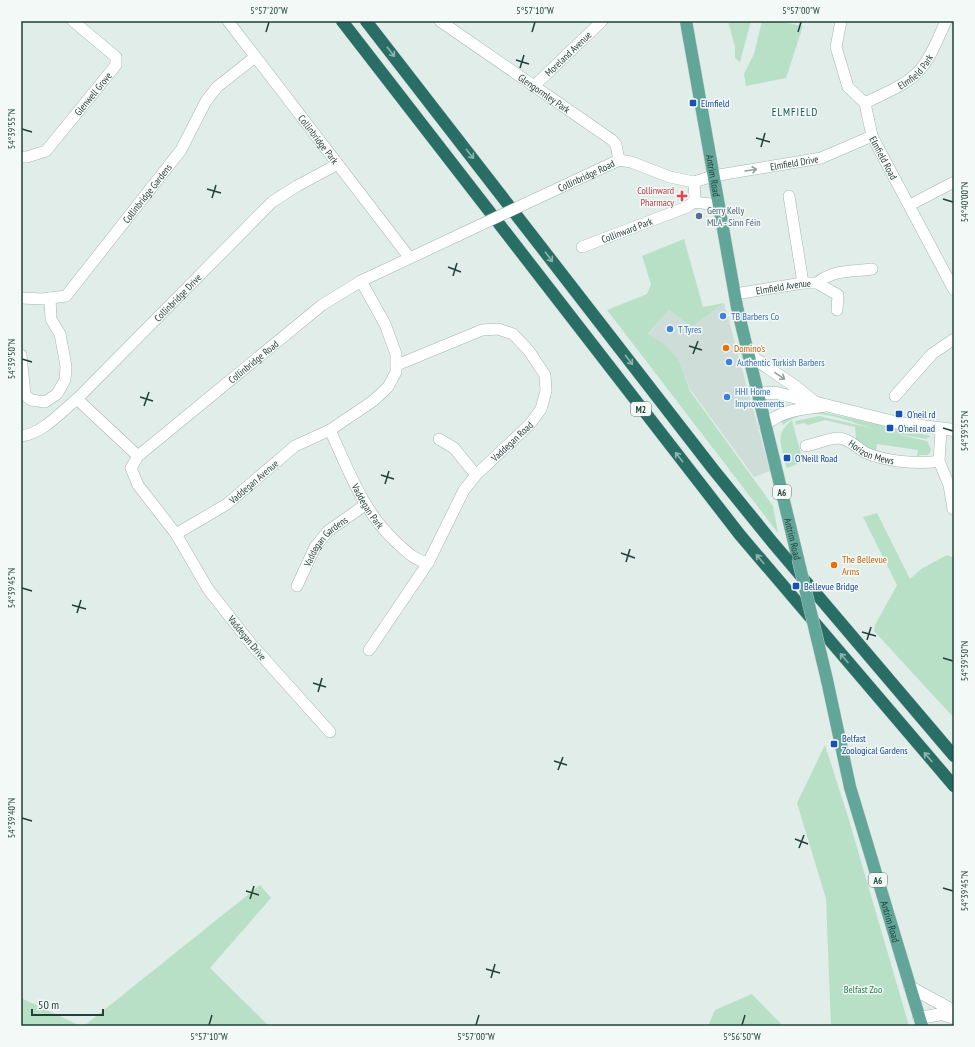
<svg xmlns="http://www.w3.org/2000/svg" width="975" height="1047" font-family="'PT Sans Narrow',sans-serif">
<rect width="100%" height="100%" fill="#e1ede9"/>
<path fill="#cfddd8" d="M724,303L770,471L754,477L690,389L679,360L648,335L669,310L690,326L695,325Z"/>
<path fill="#b8e0c6" d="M728,21H751L740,62L735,58V47Z
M762,21H777L803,26L786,78L746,86L744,74L754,54Z
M684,239L703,307L724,303L695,325L690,326L669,310L648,334L666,346L679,360L690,391L773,506L778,533L607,310L647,294L651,284L642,256Z
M817,411L931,436L926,439C909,436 892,433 875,429C844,421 812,402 783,425L780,418Z
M819,416L927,441L931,449L930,453L927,455H920L917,457L918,450L877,444L876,451L869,449L856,440L855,427L825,420L808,425L804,423L796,425L795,421Z
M792,420L803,462L787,468L784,460H789L787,453L783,454C779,437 778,432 792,420Z
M877,513L910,579L921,569L947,555L954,558V718L874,631L875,625L897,585L863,517Z
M825,745L849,820L909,1026H831L826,899L797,803Z
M260,885L271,898L210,968L269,1026H84Z
M752,994L783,1026H708L715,1010Z
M21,998L81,1026H21Z"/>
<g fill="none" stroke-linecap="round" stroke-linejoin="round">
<defs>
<g id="minor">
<path id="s1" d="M228,21L409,257"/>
<path id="s2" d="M440,21L612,140L616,145L619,160"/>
<path id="s3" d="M841,21L836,47L848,87L865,103L872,136L954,290"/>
<path id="s4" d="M534,86L602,21"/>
<path id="s5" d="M865,103C881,95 906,85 918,72C931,58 938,38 946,21"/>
<path id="s6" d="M21,157H27L46,151L116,65V57L73,21"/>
<path d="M789,196L803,283"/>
<path id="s7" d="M529,202L619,160L631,162L670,177L694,182L713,176L821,158L872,136"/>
<path d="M693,202L711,204L718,209"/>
<path d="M910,205L954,182"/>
<path id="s8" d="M582,247L687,207L695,201L694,182"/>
<path d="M817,283C835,269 850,272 872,269"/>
<path id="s9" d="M735,294L803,283H817L838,295L837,310"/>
<path id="s10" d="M21,298L43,299L66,296L181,150L206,101L217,87L255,57"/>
<path d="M21,355L25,395L31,400L45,402L57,394L65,380L66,366L60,334L51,319L50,298"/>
<path d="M895,396L932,354L954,339"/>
<path d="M77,399L138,456"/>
<path d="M941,429L939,461L949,485L953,509"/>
<path id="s11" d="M330,430C349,471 363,512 397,543C408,553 413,559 428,563"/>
<path id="s12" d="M21,436C42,434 61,412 77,399L272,202L297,186L338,164"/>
<path d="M439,439L454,448L476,475"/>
<path id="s13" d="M806,446C816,444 829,438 839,438C850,439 857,448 866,453C885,461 919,465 939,461"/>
<path id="s14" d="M176,534L227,504L295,446L330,430L373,401L388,387L396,372V354L385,324L361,281"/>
<path id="s15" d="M297,586L315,547L328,531L365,505"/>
<path id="s16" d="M369,650L428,563L464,490L476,475L530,424L541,409L546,391L545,375L529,351L513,334L498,329L482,330L397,365"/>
<path id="s17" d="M330,732L252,645L208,589L176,534L138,485L131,468L138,456L322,305L361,281L459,235"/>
</g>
<path id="tertiary" d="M910,987L954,1011
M919,1018L942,1014L954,1018"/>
<path id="secondary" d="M748,354L796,387L812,400
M758,393H777L898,423L954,430
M765,425C782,410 801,409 823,406"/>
<g id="primary">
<path id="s18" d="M686,21L737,307L798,559"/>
<path id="s19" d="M827,680L850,787L922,1026"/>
</g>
<path id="motorway" d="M342,21L740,535L954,786
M366,21L713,469L773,543L954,756"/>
</defs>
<use href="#minor" stroke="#a3b6b1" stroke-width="12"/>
<use href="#tertiary" stroke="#a3b6b1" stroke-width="13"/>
<use href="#secondary" stroke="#9fbab2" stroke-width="13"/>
<use href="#primary" stroke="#c1cac8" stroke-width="13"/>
<use href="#motorway" stroke="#c1cac8" stroke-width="13"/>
<use href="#minor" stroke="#fff" stroke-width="11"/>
<use href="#tertiary" stroke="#fff" stroke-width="12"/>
<use href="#secondary" stroke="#fff" stroke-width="12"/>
<use href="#primary" stroke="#62a69a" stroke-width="12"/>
<use href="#motorway" stroke="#296e65" stroke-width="12"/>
<defs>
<path id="minor-bridge" d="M459,235L529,202"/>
<path id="primary-bridge" d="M798,559L827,680"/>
</defs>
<use href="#minor-bridge" stroke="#a3b6b1" stroke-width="12" stroke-linecap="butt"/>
<use href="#primary-bridge" stroke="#c1cac8" stroke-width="13" stroke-linecap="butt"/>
<use href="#minor-bridge" stroke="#fff" stroke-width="11"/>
<use href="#primary-bridge" stroke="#62a69a" stroke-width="12"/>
</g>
<defs><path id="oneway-shaft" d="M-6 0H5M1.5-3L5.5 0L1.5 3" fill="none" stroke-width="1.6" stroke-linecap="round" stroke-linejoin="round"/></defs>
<g stroke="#8eb4ae">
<use href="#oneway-shaft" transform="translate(391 52) rotate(52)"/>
<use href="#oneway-shaft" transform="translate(470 154) rotate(52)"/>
<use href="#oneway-shaft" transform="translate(549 257) rotate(53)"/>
<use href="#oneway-shaft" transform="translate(629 360) rotate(52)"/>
<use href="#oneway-shaft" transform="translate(679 457) rotate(-128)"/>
<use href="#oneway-shaft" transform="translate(760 559) rotate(-130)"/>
<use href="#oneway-shaft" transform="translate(844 658) rotate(-131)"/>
<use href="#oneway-shaft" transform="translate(928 757) rotate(-131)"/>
</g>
<g stroke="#90a09c">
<use href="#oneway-shaft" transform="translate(751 170) rotate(-9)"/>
<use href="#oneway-shaft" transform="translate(780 376) rotate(34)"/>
</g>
<path fill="none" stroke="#204039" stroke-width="1.5" d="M266,32L269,22M532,32L535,22M798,32L801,22M516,60L529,64M520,68L524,55M22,129L32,132M756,138L770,142M761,147L765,133M207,189L221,193M212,198L216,185M943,199L953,202M448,267L461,272M453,276L457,263M689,346L702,350M693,354L698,341M22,359L32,362M140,397L153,401M144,406L149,392M943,428L953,431M381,475L394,479M385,484L389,471M621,553L635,558M626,562L630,549M22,588L32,591M72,605L86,609M77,613L81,600M862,632L876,636M867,640L871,627M943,658L953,661M313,683L326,687M318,692L322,678M554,761L567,765M558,770L563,757M22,818L32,821M795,839L808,844M799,848L804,835M943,888L953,891M246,891L259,895M250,899L254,886M486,969L500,973M491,978L495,964M209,1025L212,1015M476,1025L479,1015M742,1025L745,1015"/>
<g fill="#1a4fb4" stroke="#f2f9f6" stroke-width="1.5">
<rect x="689" y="99" width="8" height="8" rx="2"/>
<rect x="895" y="410" width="8" height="8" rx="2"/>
<rect x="886" y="424" width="8" height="8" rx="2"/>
<rect x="783" y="454" width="8" height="8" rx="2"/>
<rect x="792" y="582" width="8" height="8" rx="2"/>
<rect x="830" y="740" width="8" height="8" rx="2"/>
</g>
<path fill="#e0444e" stroke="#f2f9f6" stroke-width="1.5" d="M680 190h4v4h4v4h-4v4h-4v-4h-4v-4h4z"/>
<circle fill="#5c6f8a" stroke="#f2f9f6" stroke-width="1.5" cx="699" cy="216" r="4"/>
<g fill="#3f7fe0" stroke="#f2f9f6" stroke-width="1.5">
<circle cx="723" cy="316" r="4"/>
<circle cx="670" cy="329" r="4"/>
<circle cx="729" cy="362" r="4"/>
<circle cx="727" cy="397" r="4"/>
</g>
<g fill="#e8710a" stroke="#f2f9f6" stroke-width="1.5">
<circle cx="726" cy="348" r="4"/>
<circle cx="834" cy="565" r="4"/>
</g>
<g text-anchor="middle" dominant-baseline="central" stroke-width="3" stroke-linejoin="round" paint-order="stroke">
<g fill="#f2f9f6" stroke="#5f7872" stroke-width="1">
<rect x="631" y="402" width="20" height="14" rx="3"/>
<rect x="773" y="485" width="18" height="14" rx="3"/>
<rect x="869" y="873" width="18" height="14" rx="3"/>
</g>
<g font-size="9" font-weight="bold" fill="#204039">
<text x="641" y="409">M2</text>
<text x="782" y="492">A6</text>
<text x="878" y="880">A6</text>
</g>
<g font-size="10" fill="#204039" stroke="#f2f9f6">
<text stroke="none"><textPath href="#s4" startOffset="47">Moreland Avenue</textPath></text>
<text stroke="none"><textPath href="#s5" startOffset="60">Elmfield Park</textPath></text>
<text stroke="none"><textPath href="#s6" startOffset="100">Glenwell Grove</textPath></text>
<text stroke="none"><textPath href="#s2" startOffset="127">Glengormley Park</textPath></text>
<text stroke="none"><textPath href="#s1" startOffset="149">Collinbridge Park</textPath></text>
<text stroke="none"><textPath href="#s3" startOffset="150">Elmfield Road</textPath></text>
<text stroke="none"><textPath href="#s7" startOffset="280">Elmfield Drive</textPath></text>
<text stroke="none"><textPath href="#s7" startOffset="63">Collinbridge Road</textPath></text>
<text stroke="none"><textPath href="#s18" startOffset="157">Antrim Road</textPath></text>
<text stroke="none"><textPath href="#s10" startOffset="176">Collinbridge Gardens</textPath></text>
<text stroke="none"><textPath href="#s8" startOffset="48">Collinward Park</textPath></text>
<text stroke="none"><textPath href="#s9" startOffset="49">Elmfield Avenue</textPath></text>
<text stroke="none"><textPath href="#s12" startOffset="211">Collinbridge Drive</textPath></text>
<text stroke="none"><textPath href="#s17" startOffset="495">Collinbridge Road</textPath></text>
<text stroke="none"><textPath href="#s16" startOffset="255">Vaddegan Road</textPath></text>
<text stroke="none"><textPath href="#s13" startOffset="70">Horizon Mews</textPath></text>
<text stroke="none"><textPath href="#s14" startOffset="94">Vaddegan Avenue</textPath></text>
<text stroke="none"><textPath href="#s11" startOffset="85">Vaddegan Park</textPath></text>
<text stroke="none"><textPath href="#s18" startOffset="529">Antrim Road</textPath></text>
<text stroke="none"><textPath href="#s15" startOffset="54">Vaddegan Gardens</textPath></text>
<text transform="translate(247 638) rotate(51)">Vaddegan Drive</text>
<text stroke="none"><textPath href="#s19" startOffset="250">Antrim Road</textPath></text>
</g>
<g font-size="10" fill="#164399" stroke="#f2f9f6" text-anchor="start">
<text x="701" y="103">Elmfield</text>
<text x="907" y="414">O'neil rd</text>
<text x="898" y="428">O'neil road</text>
<text x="795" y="458">O'Neill Road</text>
<text x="804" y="586">Bellevue Bridge</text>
<text x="842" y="738">Belfast<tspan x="842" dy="12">Zoological Gardens</tspan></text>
</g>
<g font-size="10" fill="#be3a42" stroke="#f2f9f6" text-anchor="end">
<text x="674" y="190">Collinward<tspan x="674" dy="12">Pharmacy</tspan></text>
</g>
<g font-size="10" fill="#4e5e75" stroke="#f2f9f6" text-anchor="start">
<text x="707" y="210">Gerry Kelly<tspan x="707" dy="12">MLA - Sinn Féin</tspan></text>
</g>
<g font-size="10" fill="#366cbe" stroke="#f2f9f6" text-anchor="start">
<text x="731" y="316">TB Barbers Co</text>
<text x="678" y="329">T Tyres</text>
<text x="737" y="362">Authentic Turkish Barbers</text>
<text x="735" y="391">HHI Home<tspan x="735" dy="12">Improvements</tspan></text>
</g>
<g font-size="10" fill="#c56008" stroke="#f2f9f6" text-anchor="start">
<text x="734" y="348">Domino's</text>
<text x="842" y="559">The Bellevue<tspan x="842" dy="12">Arms</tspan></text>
</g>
<g font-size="10" fill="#267a4d" stroke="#f2f9f6">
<text x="863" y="989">Belfast Zoo</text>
</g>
<g font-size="11" letter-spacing="1" fill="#1a534a" stroke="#f2f9f6">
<text x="795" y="112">ELMFIELD</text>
</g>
</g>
<rect width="975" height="1047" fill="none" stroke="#f2f9f6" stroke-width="44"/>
<path d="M32 1009v6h71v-6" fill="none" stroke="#204039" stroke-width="2"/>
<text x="38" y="1009" font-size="12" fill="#204039" stroke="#f2f9f6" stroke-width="3" paint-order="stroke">50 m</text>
<rect x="22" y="22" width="931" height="1003" fill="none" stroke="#204039" stroke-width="1.5"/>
<g font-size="10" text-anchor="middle" fill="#204039">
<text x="269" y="14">5°57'20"W</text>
<text x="535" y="14">5°57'10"W</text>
<text x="801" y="14">5°57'00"W</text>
<text transform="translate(11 129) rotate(-90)" y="4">54°39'55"N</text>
<text transform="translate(964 202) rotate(-90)" y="4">54°40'00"N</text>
<text transform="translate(11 359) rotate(-90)" y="4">54°39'50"N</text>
<text transform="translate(964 431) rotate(-90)" y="4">54°39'55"N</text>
<text transform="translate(11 588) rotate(-90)" y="4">54°39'45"N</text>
<text transform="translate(964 661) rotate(-90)" y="4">54°39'50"N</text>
<text transform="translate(11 818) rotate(-90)" y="4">54°39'40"N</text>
<text transform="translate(964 891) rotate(-90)" y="4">54°39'45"N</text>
<text x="209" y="1040">5°57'10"W</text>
<text x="476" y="1040">5°57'00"W</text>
<text x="742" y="1040">5°56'50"W</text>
</g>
</svg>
